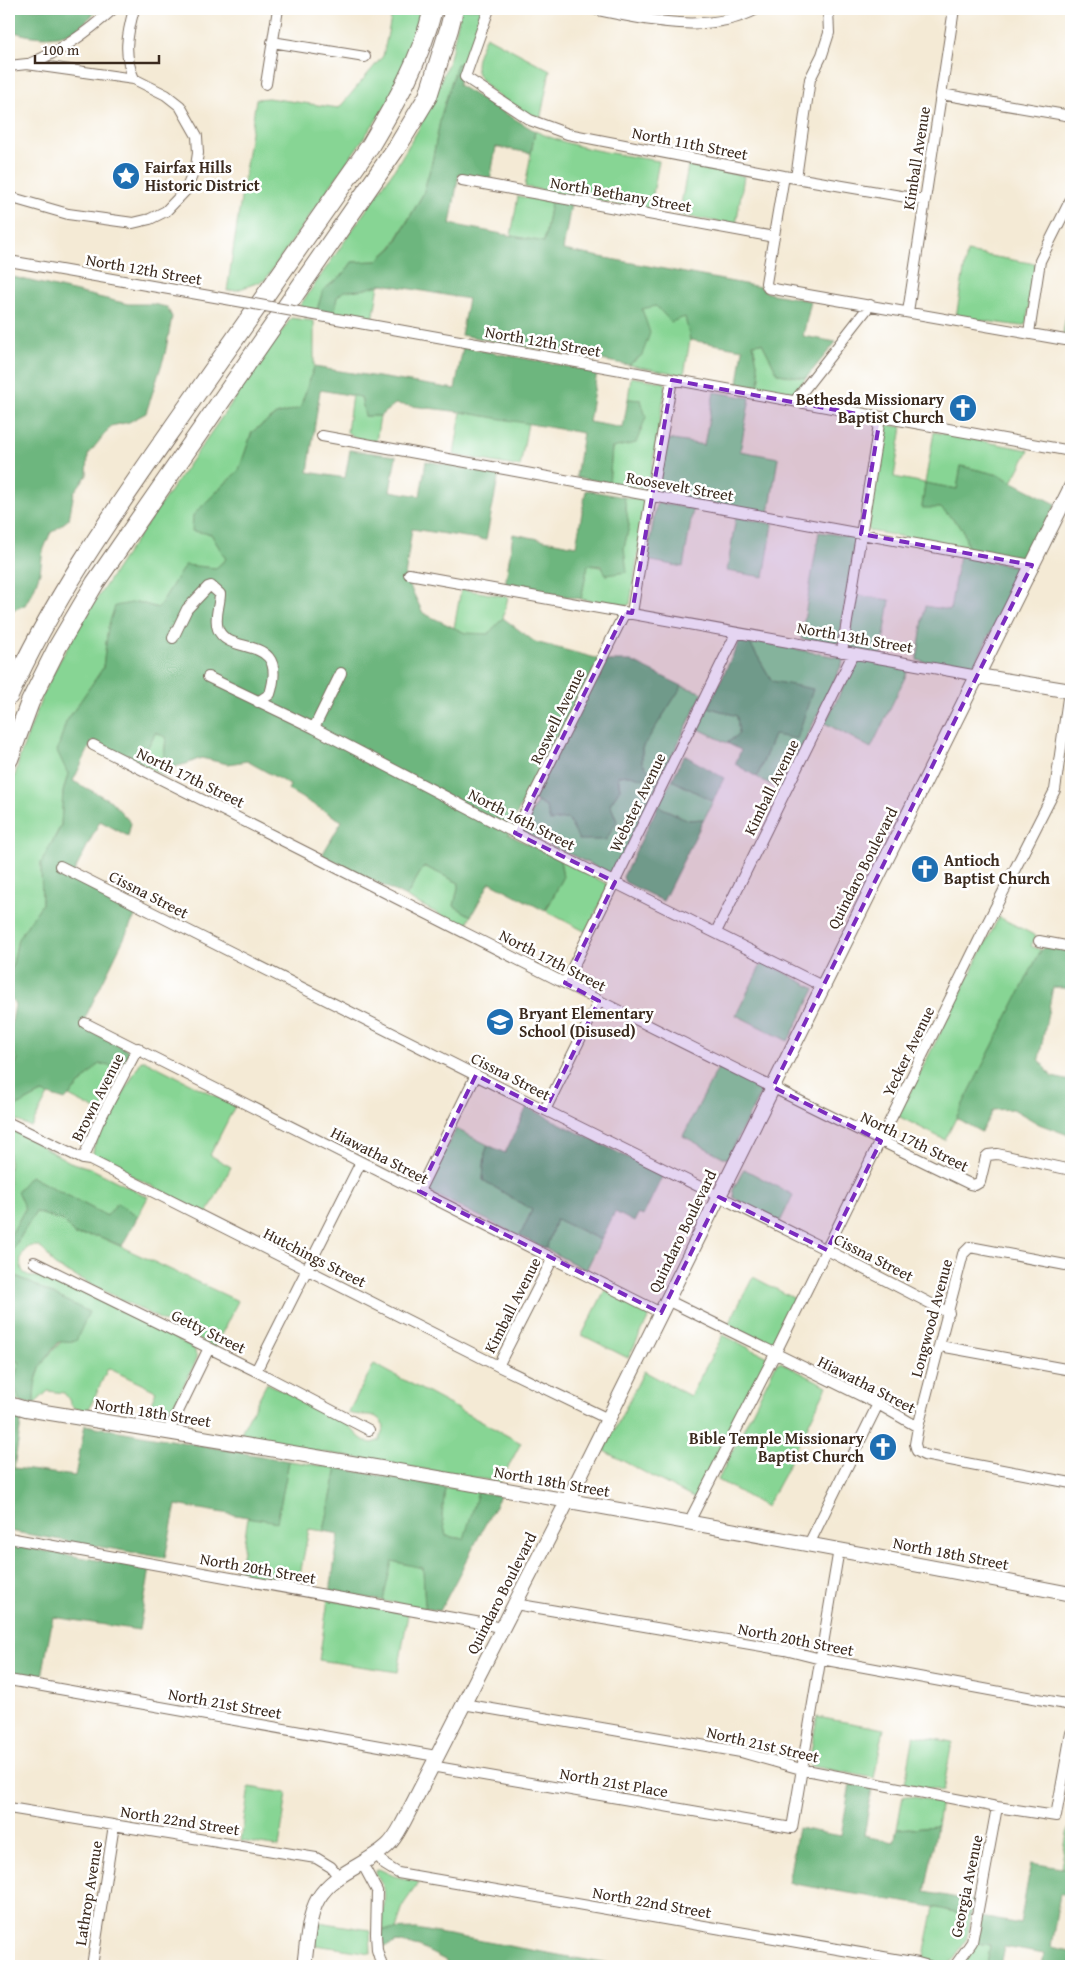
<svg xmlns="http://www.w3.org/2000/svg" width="1080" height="1975" font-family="'Gentium Book Plus',serif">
<rect width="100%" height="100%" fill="#fff"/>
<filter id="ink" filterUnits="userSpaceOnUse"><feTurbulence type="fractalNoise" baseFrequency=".02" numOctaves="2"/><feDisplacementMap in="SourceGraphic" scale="10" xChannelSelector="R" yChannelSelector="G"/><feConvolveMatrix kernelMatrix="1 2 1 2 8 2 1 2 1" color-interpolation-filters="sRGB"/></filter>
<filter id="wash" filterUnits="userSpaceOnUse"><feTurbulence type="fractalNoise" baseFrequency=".0096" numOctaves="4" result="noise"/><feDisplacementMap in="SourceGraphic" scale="20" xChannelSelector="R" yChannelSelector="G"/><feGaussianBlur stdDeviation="1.12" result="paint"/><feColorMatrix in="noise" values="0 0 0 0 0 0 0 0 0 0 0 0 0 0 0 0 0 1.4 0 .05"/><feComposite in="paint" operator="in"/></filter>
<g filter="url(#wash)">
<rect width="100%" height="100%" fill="#f4ead5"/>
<path fill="#87d594" stroke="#618059" d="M393,9H422L403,68L388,103L265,280L237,290L227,291L256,99L268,98L339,108L383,56Z
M461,9H486L465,63L457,64L441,116L432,162L423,194L392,247L377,261L352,262L344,274L323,290L317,310L299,307L394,170L418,130L436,93L450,58Z
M486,36L550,70L540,121C522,110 477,90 476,66C476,56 482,45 486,36Z
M535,131C575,149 617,154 659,161L650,210L525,187Z
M688,166L744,176L736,225L679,215Z
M518,196L551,202L544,242L511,236Z
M967,252L1036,264L1026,324L1021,326L956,317Z
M379,285L373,320L334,314L337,297L344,290H361Z
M1071,285V336L1063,334Z
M656,306L685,316L690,340L684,375L629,365L642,355V308Z
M291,318L314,321V367L300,408L276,415L252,432L239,470L193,515L211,534L226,559L216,568L185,566L158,608L137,602L108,627L103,668L66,722L68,774L63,792L61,825L41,863L42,904L18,939L9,983V799L20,756L44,692L59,662L85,617L122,560Z
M762,343L778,374L806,378L796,391L790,394L758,388L760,377L753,344Z
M631,377L664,382L666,385L649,486L645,489L609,483L612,448L641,400L628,399Z
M714,392L750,398L740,451L778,458L769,513L661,494L658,491L666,439L704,445Z
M352,395L361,397L365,416H380L376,442L354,437L347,432Z
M461,412L528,423L520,467L454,455Z
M888,425L902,427L894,477L925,483L934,432L1029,450L1012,482L999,475L961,466L957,489L925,483L922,507L941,508L963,529L968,548L870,531L868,528L885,427Z
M624,497L644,500L646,502L630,604L626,606L581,599L588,565L626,571L624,548L629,526Z
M659,503L693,509L683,567L647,560L656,505Z
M736,517L773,524L764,577L727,571Z
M819,532L853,537L855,540L839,641L836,644L801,639Z
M959,556L1014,566L1019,568L1020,573L973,668L966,670L917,660L925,606L950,610Z
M461,589L508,597L503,618L489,635L465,633L454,628Z
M856,595L890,600L881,655L850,649L848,646Z
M748,640L842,658L843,662L781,790L757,777L774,735L772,681Z
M860,660L909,669L871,748L825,723L856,662Z
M682,686L703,693L613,875L524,832V827L537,802L568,819L617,821L610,804L620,789L618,776L630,775L642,763V748Z
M708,707L737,716L739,734L727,743L697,728Z
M156,732L166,737L164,757L174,767L169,778L139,763Z
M672,780L713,801L704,819L688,820L658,806Z
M560,860L607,884V889L586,932L546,911L563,878Z
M424,866L459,883L454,906L471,916L465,928L406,897Z
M999,917L1036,936L1031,946L1041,950L945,1140L898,1116Z
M763,961L815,989L788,1041L736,1015Z
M9,1047L18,1059L9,1080Z
M141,1061H146L235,1106L210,1155L231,1167L207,1214L95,1157L93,1153L94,1146Z
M99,1064L121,1068L100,1112L69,1096Z
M719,1066L760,1088V1094L727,1159L683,1136Z
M42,1093L48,1095L31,1127L9,1117V1114L17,1106Z
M9,1128L70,1162L90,1168L148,1197L138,1216L117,1203L107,1216L30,1176L25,1209L12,1233L9,1235Z
M456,1129L488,1145L485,1153L483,1180L532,1210L520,1236L428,1191L427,1186Z
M744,1169L793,1195L780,1222L734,1198L733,1190Z
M36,1212L63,1221L75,1235L98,1236L238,1301L215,1347L55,1266C51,1261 48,1254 43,1250C28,1237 14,1259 24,1273L32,1277L48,1276L54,1277L194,1348L197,1358L194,1365L166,1420L162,1423L143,1421L156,1391L108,1368L88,1411C65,1407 76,1407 64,1393L48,1391L34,1404V1387L42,1362L89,1313L15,1275L10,1265V1254Z
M556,1219L601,1240L586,1270L546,1249Z
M753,1277L797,1300L775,1346L771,1347L728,1325Z
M605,1290L648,1314L649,1317L628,1358L582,1335Z
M723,1335L767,1357L768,1360L697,1500L604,1451L644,1371L690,1396Z
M9,1359L20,1362V1402L9,1399Z
M780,1362L827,1386L783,1476L766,1507L718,1480L776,1364Z
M374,1364L521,1443L500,1482L238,1438L267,1383L344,1421C354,1429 359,1442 373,1443L380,1440L384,1426C375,1409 364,1418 348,1413Z
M289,1461L337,1468L324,1531L309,1529L298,1585L239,1575L248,1517L277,1521Z
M445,1487L478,1492L465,1539L446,1536L442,1516Z
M391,1561L423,1568L425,1608L383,1601Z
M328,1600L408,1614L398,1672L319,1660Z
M817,1717L884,1729L874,1778L811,1766L809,1763Z
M914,1735L952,1742L943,1791L905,1784Z
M249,1787L287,1793L279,1847L241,1841Z
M903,1795L941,1802L937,1826L897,1829Z
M1068,1828L1071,1829V1867L1061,1868Z
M379,1869L394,1876L419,1882L403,1905L396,1930H381C382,1919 386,1899 384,1889C382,1882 376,1878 376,1871Z
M934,1907L971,1916L966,1941L948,1966H937L923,1961Z
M319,1922L370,1930L371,1953L315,1945Z
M977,1943L990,1945L987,1966H960Z"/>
<path fill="#6db67e" stroke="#54704e" d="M9,9H99C92,15 86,22 78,28C60,41 29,38 9,30Z
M465,63L458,85L535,131L531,153L496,147L490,181L459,174L450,224L544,242L551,202L571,204L563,250L760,287L768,293L811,301L803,336L836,342L806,378L778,374L762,343L753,344L760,377L758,388L738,384L743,349L690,340L685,317L671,322L656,306L642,309L650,333L642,355L629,365L461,335L468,299L383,284L361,290L344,291L337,297L334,314L317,310L323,290L344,274L352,262L377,261L393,247L423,194L432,162L441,116L457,64Z
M9,276L128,304H152L167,307L172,317L165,354L146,413L129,422L111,426L88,455L87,475L74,492L69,519L50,534L43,551L40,572L34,589L25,605L9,612Z
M463,347L597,372L589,422L623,428L628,399L641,400L646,417L636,443L612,448L609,483L576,477L583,433L461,412L395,404L380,416H365L361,397L320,390L308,472L345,478L350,450L396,456L390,491L420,496L426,461L499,474L486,540L412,529L405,576L423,613L465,633L488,634L503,618L535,642L607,661H631L682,686L642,748V763L650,772L648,780L630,775L618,776L620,789L610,804L617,821L606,840H579L568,819L550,821L546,807L526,795L508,834L560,860L563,878L545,911L490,882L471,916L454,906L459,883L424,866L406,897L322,855L342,821L288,790L290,785L247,761L228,764L201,758L186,764L174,767L164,757L166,738L156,732L139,763L93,740L73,781L111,801L131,823L128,836L100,821L71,878L137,912L81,1026L128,1050L129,1055L121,1068L99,1064L65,1100L42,1093L17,1106L9,1114V1080L18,1059L9,1047V1036L15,1005L9,992V983L18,939L42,904L41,863L61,826L63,792L68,774L57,751L66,722L103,668L108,627L115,606L137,602L158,608L185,565L216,568L226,559L211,534L192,531L193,515L239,470L252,432L276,415L300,408L314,367L455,389Z
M961,466L999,475L1056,504L1028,558L1023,559L968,548L963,529L941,508H922L925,483L957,489Z
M586,490L624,497L629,526L624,548L627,572L606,575L602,566L588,565L581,599L505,586L513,534L576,546Z
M744,640H748L772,681L813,689L797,739L774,735L757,777L735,764L741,750L727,743L739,734L737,716L708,707L739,642Z
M684,755L724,778L713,801L672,780Z
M658,806L688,820L704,819L663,901L625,882L623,877Z
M1045,947L1071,951V989L1053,987L1039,1059L1052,1077L1071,1081V1136L1039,1124L1013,1109L993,1110L981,1132L956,1118L1041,950Z
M527,1107L663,1175L643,1216L638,1214L634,1222L615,1212L601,1240L556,1219L546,1249L520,1236L532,1210L483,1180L485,1153L488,1145L505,1153Z
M30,1176L107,1216L117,1203L138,1216L122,1246L98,1236L75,1235L63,1221L36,1212L10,1254V1265L14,1275L89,1312L76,1341L59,1342C40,1364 34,1374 34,1404L20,1402L13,1381L20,1362L9,1359V1235L12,1233L25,1209L17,1191Z
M9,1415L22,1416L14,1468L75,1476L85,1425L289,1461L277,1522L176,1505L165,1558L9,1531Z
M337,1468L445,1487L442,1516L446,1536L464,1539L478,1492L500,1496L440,1611L425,1608L423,1568L392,1561L383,1601L330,1591L339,1534L324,1531Z
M9,1545L150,1569L139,1630L53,1617L41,1682L9,1676Z
M850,1784L872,1788L864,1836L894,1842L897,1829L937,1826L925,1892L974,1901L971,1916L934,1907L788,1883L798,1828L841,1836Z
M1031,1863L1061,1868L1071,1867V1895L1060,1894L1051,1947L1071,1951V1966H1042L1044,1954L1004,1947L1000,1966H987L990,1945L977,1943L981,1917L1020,1924Z
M416,1929L619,1966H448L445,1960L419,1947L397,1942L382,1948L381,1930Z"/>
</g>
<g filter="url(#ink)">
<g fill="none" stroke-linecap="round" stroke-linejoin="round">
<defs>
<path id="street" d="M134,9C127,35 123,54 134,79
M489,9L465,77L530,120L568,134L784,176L924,200
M593,9C645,20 708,35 757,9
M272,42L365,57
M31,63C62,51 89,31 113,9
M9,66L27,64L134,79L166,95L180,106L197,136L198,153L196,166L186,190L166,211L150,219L133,223L68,214L9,197
M266,84L278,9
M941,94L1071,116
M784,176L766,283L768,288L1071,341
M796,178L810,79L822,55L829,33L828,9
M462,180L774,237
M9,261L232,300
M908,312L954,9
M315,315L1071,451
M1029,333L1040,261L1071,199
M795,401L870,305
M322,436L1032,565
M409,574L978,676
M632,613L651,496L672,380
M173,638L187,609L208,587L211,586L220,594C220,604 214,618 218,629C228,657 289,632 270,694L258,702
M842,652L880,418
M208,677L314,728L515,833L822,986
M314,728L341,673
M93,745C385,891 675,1042 970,1184L975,1185L980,1182L986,1157L988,1155L997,1154L1071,1170
M515,833L625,612
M60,866L545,1110L827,1250L949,1313
M716,932L853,654
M1039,941L1071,947
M565,983L736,634
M85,1023L661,1313
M545,1110L599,1001
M9,1123L83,1159L90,1160L498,1366L608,1419
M83,1159L98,1123L138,1048
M419,1191L476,1075
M34,1262L256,1371L369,1430
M1071,1266L970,1247L963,1254L918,1427L915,1444L917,1451L924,1455L1071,1483
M667,1300L878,1404L918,1427
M940,1346L1071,1370
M498,1366L553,1258
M256,1371L361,1162
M168,1432L209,1348
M689,1522L775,1354L987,924L1055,790L1069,691
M9,1538L481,1623L502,1628
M809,1544L878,1404
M515,1604L785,1650L821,1659L1071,1705
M9,1680L436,1756
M463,1704L741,1752L801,1769L997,1807L1056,1816L1071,1733
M431,1766L792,1828L839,1549
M9,1808L316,1858L331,1867L339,1877
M377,1854L385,1865L398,1873L918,1963L929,1966
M362,1863L377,1891L376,1934L377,1950L382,1966
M92,1966L114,1825
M955,1966L972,1942L997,1807"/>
<path id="secondary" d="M978,676L1071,691
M9,1404L26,1409C375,1465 724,1527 1071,1594
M304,1966C307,1947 308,1916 318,1899C334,1872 365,1866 387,1846C395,1839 399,1830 404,1821L567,1502L1071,487"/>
<path id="highway" d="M9,696C55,593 121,502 185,410C247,322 309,234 370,146C396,102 421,59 433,9
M9,759L30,702L58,646L95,583L399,144L428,96L449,29L454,9"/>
</defs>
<use href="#street" stroke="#7c6d5e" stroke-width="12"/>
<use href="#secondary" stroke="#7c6d5e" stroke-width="16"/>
<use href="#highway" stroke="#7c6d5e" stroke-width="20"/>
<use href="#street" stroke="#fff" stroke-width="10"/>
<use href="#secondary" stroke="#fff" stroke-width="14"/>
<use href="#highway" stroke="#fff" stroke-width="18"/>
<defs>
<path id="street-bridge" d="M232,300L315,315"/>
</defs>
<use href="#street-bridge" stroke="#7c6d5e" stroke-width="12" stroke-linecap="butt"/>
<use href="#street-bridge" stroke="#fff" stroke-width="10"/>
</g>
</g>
<path fill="#7b2cbf" fill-opacity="0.2" stroke="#7b2cbf" stroke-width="4" stroke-dasharray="10 6" stroke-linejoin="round" d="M672,380L880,418L861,534L1032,565L773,1087L881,1141L827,1250L719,1197L661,1313L419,1191L476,1075L545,1110L599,1001L565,983L615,882L515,833L625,612L632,613Z"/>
<defs>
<symbol id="sight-disc" viewBox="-11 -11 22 22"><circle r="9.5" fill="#1f6fb2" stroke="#fff"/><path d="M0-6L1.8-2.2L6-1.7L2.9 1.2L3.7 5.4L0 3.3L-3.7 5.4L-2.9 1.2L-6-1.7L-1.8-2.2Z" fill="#fff"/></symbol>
<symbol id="church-disc" viewBox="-11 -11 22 22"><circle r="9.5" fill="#1f6fb2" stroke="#fff"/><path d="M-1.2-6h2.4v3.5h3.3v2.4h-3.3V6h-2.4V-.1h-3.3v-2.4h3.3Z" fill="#fff"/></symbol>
<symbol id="school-disc" viewBox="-11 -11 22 22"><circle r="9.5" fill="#1f6fb2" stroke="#fff"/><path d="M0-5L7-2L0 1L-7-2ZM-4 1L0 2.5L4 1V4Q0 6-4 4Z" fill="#fff"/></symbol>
</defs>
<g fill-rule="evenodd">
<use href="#sight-disc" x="110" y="160" width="32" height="32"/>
<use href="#church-disc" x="947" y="392" width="32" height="32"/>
<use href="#church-disc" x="909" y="853" width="32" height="32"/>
<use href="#school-disc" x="484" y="1006" width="32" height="32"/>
<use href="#church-disc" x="867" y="1431" width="32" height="32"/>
</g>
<g text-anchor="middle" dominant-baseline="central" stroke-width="5" stroke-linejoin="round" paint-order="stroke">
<g font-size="16" fill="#3b2a1e" stroke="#fff">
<text transform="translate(690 143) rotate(11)">North 11th Street</text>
<text transform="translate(916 158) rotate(-81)">Kimball Avenue</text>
<text transform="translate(621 194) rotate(10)">North Bethany Street</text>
<text transform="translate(144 269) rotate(10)">North 12th Street</text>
<text transform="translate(543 341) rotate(10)">North 12th Street</text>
<text transform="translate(680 486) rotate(10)">Roosevelt Street</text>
<text transform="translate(855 637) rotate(10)">North 13th Street</text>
<text transform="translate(557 716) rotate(-64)">Roswell Avenue</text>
<text transform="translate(191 777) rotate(26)">North 17th Street</text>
<text transform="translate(771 787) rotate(-64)">Kimball Avenue</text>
<text transform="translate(637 802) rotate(-64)">Webster Avenue</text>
<text transform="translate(522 819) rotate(27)">North 16th Street</text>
<text transform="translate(862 868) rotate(-63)">Quindaro Boulevard</text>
<text transform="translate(149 894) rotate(27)">Cissna Street</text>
<text transform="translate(553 960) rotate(27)">North 17th Street</text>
<text transform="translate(908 1051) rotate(-64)">Yecker Avenue</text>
<text transform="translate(511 1076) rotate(27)">Cissna Street</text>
<text transform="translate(97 1097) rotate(-63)">Brown Avenue</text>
<text transform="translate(915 1141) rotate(26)">North 17th Street</text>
<text transform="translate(380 1155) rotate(27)">Hiawatha Street</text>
<text transform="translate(682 1231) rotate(-64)">Quindaro Boulevard</text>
<text transform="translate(315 1257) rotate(27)">Hutchings Street</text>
<text transform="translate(874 1257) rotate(27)">Cissna Street</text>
<text transform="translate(512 1305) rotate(-63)">Kimball Avenue</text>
<text transform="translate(931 1318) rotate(-75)">Longwood Avenue</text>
<text transform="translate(209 1331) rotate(26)">Getty Street</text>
<text transform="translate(867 1384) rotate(27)">Hiawatha Street</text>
<text transform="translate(153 1412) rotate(9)">North 18th Street</text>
<text transform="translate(552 1481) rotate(10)">North 18th Street</text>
<text transform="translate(951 1553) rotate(11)">North 18th Street</text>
<text transform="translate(258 1568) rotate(10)">North 20th Street</text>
<text transform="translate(501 1593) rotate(-63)">Quindaro Boulevard</text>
<text transform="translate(796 1639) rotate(11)">North 20th Street</text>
<text transform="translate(225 1703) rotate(10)">North 21st Street</text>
<text transform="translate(763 1744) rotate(13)">North 21st Street</text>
<text transform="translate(614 1782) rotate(10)">North 21st Place</text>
<text transform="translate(180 1820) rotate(9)">North 22nd Street</text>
<text transform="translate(966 1886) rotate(-78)">Georgia Avenue</text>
<text transform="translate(88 1893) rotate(-81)">Lathrop Avenue</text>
<text transform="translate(652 1902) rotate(10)">North 22nd Street</text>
</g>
<g font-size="16" font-weight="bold" fill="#3b2a1e" stroke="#fff" text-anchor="start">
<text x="145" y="167">Fairfax Hills<tspan x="145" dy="18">Historic District</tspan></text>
<text x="944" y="399" text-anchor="end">Bethesda Missionary<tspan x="944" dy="18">Baptist Church</tspan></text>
<text x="944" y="860">Antioch<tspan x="944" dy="18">Baptist Church</tspan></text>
<text x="519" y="1013">Bryant Elementary<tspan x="519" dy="18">School (Disused)</tspan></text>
<text x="864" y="1438" text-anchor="end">Bible Temple Missionary<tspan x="864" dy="18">Baptist Church</tspan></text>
</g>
</g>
<rect width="1080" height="1975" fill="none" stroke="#fff" stroke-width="30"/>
<path d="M35 55v8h124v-8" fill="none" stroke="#3b2a1e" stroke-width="2.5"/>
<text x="42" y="55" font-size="15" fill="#3b2a1e" stroke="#ffffff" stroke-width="4" paint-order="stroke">100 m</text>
</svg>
